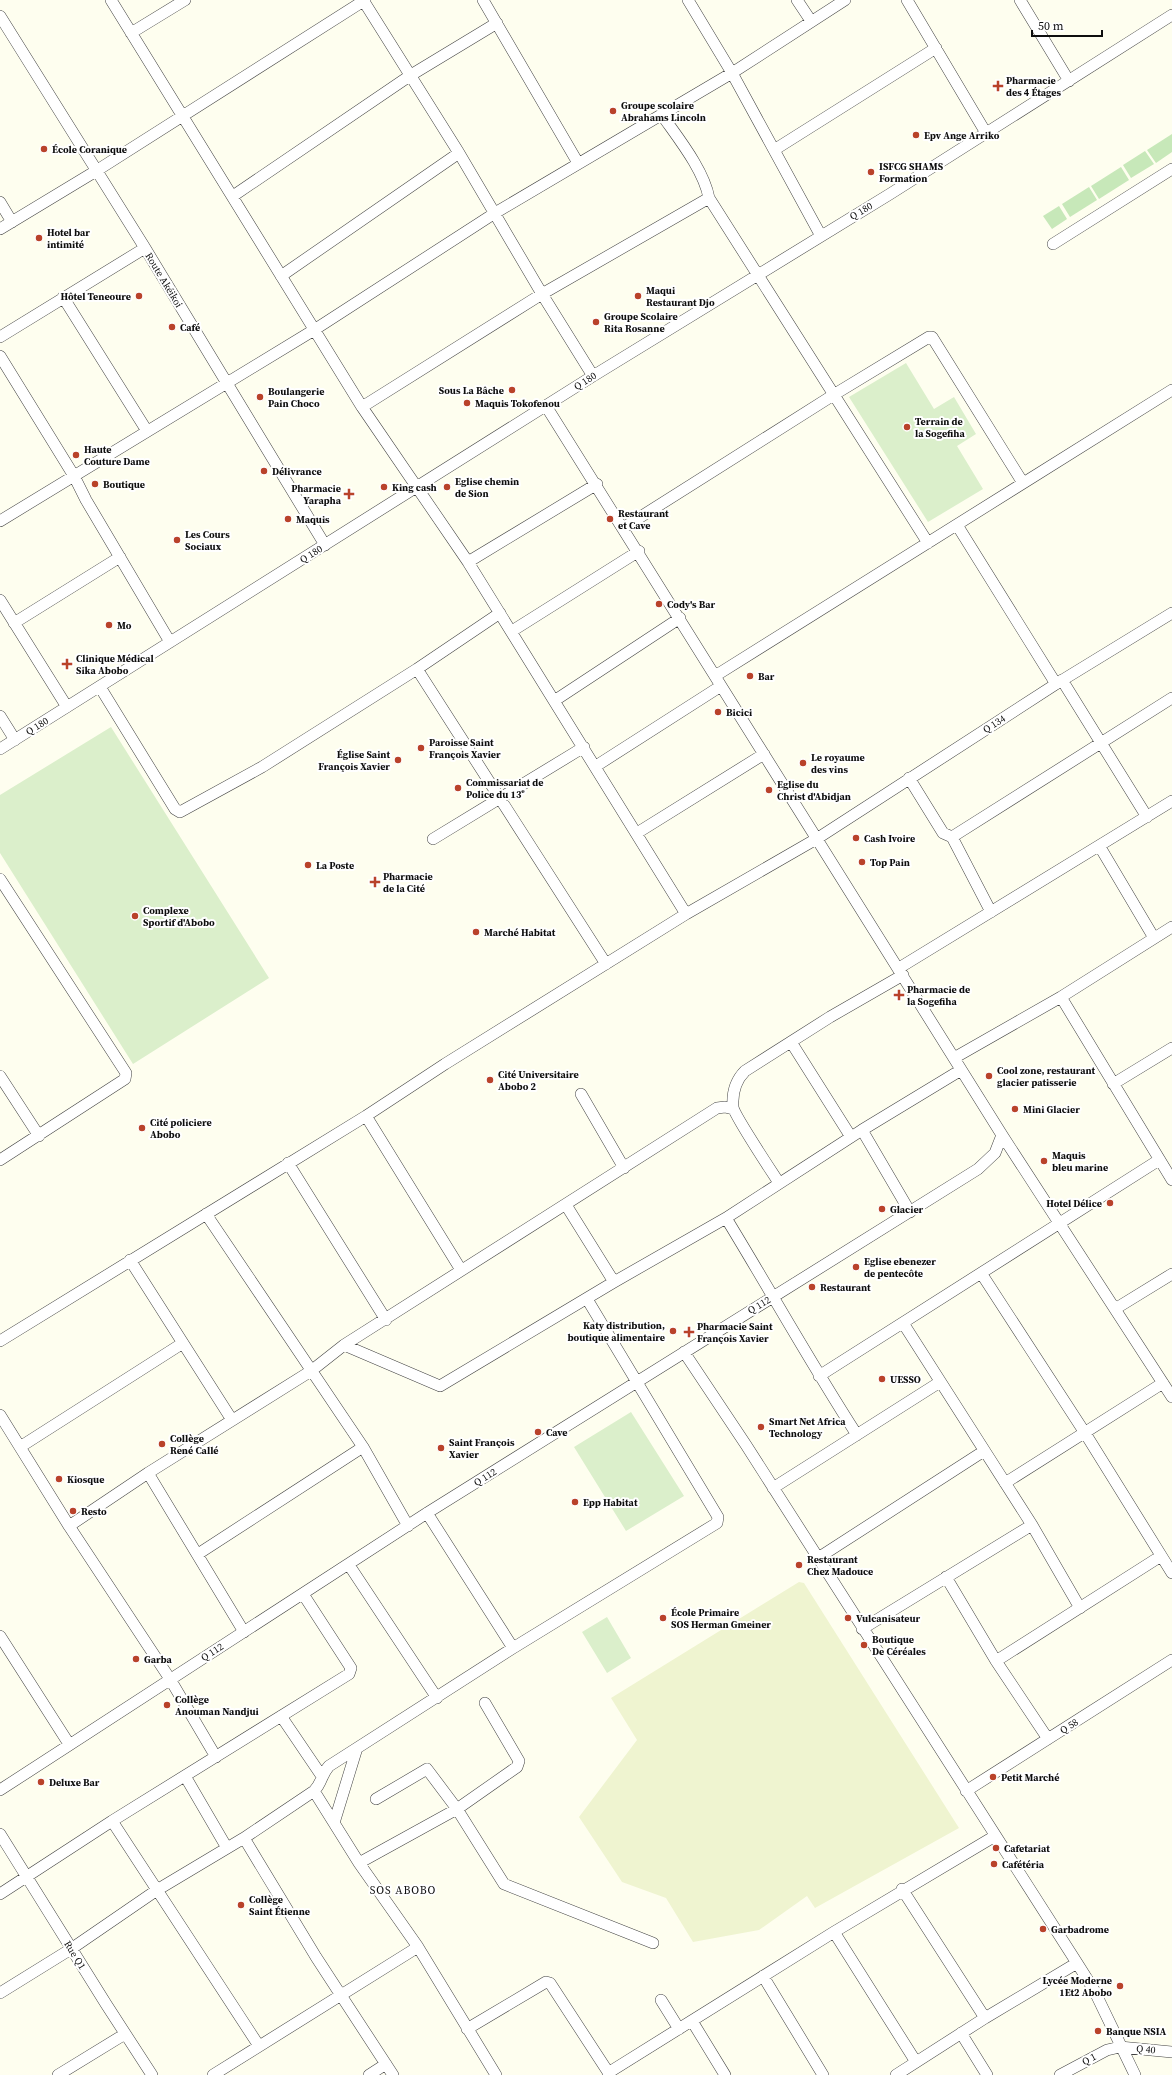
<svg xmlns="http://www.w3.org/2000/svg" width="1172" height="2075" font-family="'Source Serif 4',serif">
<rect width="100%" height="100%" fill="#fefeef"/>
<path fill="#eff4d0" d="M799,1582L804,1583L959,1828L815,1908L807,1896L759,1930L693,1942L666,1898L622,1882L579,1817L637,1740L611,1698Z"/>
<path fill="#c7e8b9" d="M1172,134V152L1156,163L1147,150Z
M1145,151L1154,164L1131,178L1123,165Z
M1121,167L1129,180L1099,199L1091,186Z
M1089,187L1097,200L1070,217L1062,204Z
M1059,206L1067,219L1052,229L1043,216Z"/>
<path fill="#dbefcb" d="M906,363L934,409L954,397L976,434L957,446L983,489L928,522L849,397Z
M111,727L269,978L133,1064L0,853V795Z
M631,1412L684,1496L626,1531L574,1447Z
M607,1617L631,1658L607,1673L582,1632Z"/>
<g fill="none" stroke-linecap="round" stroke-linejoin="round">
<defs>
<path id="minor" d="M111,0L362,407L468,562L686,914
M363,0L459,153L542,294L593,376
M483,0L578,163
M688,0L732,73L821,236
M797,0L811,21
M907,0L986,133
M1020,0L1069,81
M0,16L145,248L325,545
M131,33L185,0
M662,115C678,138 704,170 709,198L928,543
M774,150L936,48
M233,196L411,75L497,23
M0,202L12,222
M0,229L96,171L365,0
M1053,244L1172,169
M281,276L459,153
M63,297L147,431
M0,337L145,248
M0,356L74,476L86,500L170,642
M546,406L1002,1135L1172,1397
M362,407L542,294L709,198
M0,521L314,330L495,213L732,73L845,0
M957,525L1056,684
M623,528L835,394L929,337H932L1023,483
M468,562L597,484
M0,600L67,707
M14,623L120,557
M512,631L639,551
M417,669L606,964
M715,676L1172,390
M1062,680L1147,817
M100,687L175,809L180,812L262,767L417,669L500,613
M554,701L680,618
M0,716L15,740
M0,749L593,376L890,194L1172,15
M596,766L721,686
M909,778L943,833L952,837L1172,698
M637,833L764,754
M952,837L991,912
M433,839L584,747
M1100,847L1154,938
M0,879L126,1073L125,1079L0,1160
M899,968L1172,801
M1061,997L1172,1180
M791,1042L851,1137
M954,1058L1061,997L1172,927
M0,1076L39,1136
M1113,1084L1172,1048
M581,1094L624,1168
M366,1116L461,1270
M862,1130L910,1212
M288,1163L386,1320
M779,1183C772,1172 734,1115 733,1107C732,1093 735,1081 745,1071L830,1017L903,975
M566,1205L614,1282
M206,1214L363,1447L408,1526
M726,1218C770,1290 811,1364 857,1435
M130,1260L232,1420
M981,1273L1085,1433L1172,1573
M1115,1309L1172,1274
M903,1323L1032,1525L1080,1608
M0,1341L366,1116L445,1064L686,914L818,838L1056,684L1172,613
M344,1345L440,1386L614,1282L726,1218L862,1130L961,1070
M684,1352L746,1445L1077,1963L1094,1990L1135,2075
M819,1376L1159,1160
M0,1415L69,1526L170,1679L216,1757
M20,1447L183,1343
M148,1473L244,1632
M1005,1483L1163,1383
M773,1488L940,1382
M427,1513L513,1648
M69,1526L148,1473L311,1371L344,1345L717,1108L725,1107L733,1109
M198,1554L363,1447
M818,1558L984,1451
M349,1565L437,1698
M946,1577L996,1661L1048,1739
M862,1629L1032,1525
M0,1636L69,1744
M996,1661L1161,1556
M281,1716L321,1775
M185,1776L227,1848
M0,1790L427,1513L978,1169L995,1153L1002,1135
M314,1791L359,1863L418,1947L496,2075
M966,1791L1172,1660
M376,1799L427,1769L457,1809L504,1884L653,1943
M112,1821L259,2046
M334,1823L357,1748
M0,1834L106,2004L152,2075
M244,1838L316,1957L393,2075
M359,1863L457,1809L517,1767L519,1761L485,1703
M902,1889L985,2018
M0,1894L112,1821L349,1674L351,1668L303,1594
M834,1932L916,2062
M763,1976L823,2075
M0,1993L71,1949L157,1890L244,1838L314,1791C322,1783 321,1775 329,1766L513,1648L717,1523L718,1517L587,1299
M661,2000L679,2029
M692,2021L725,2075
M467,2029L546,1982L550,1983L610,2075
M961,2033L987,2075
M608,2073L834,1932L995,1836
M58,2075L125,2034
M213,2075L418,1947
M369,2075L386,2064
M896,2075L985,2018L1077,1963
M1060,2075L1107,2050L1120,2047L1172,2052"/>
</defs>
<use href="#minor" stroke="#414141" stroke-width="12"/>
<use href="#minor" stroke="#fff" stroke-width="11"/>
</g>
<g fill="#b9422a" stroke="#fff" stroke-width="1.5">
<path d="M996 80h4v4h4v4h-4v4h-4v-4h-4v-4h4z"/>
<circle cx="613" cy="111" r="4"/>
<circle cx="916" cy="135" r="4"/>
<circle cx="44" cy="149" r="4"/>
<circle cx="871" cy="172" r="4"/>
<circle cx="39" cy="238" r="4"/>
<circle cx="139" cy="296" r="4"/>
<circle cx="638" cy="296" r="4"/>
<circle cx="596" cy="322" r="4"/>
<circle cx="172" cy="327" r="4"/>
<circle cx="512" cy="390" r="4"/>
<circle cx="260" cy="397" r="4"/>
<circle cx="467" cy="403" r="4"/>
<circle cx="907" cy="427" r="4"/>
<circle cx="76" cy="455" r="4"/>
<circle cx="264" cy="471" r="4"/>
<circle cx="95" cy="484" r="4"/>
<circle cx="384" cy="487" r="4"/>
<circle cx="447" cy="487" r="4"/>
<path d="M347 488h4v4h4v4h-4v4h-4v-4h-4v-4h4z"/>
<circle cx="288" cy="519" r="4"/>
<circle cx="610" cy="519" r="4"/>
<circle cx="177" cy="540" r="4"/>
<circle cx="659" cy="604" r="4"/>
<circle cx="109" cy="625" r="4"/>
<path d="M65 658h4v4h4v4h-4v4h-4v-4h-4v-4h4z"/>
<circle cx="750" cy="676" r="4"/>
<circle cx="718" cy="712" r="4"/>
<circle cx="421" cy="748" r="4"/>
<circle cx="398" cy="760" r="4"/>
<circle cx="803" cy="763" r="4"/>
<circle cx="458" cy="788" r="4"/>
<circle cx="769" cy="790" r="4"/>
<circle cx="856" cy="838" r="4"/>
<circle cx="862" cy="862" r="4"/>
<circle cx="308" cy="865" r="4"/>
<path d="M373 876h4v4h4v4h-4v4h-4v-4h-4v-4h4z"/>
<circle cx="135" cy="916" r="4"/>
<circle cx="476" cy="932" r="4"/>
<path d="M897 989h4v4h4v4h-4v4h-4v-4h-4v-4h4z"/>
<circle cx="989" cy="1076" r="4"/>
<circle cx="490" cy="1080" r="4"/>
<circle cx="1015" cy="1109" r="4"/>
<circle cx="142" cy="1128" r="4"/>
<circle cx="1044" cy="1161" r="4"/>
<circle cx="1110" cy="1203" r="4"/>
<circle cx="882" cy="1209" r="4"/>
<circle cx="856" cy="1267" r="4"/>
<circle cx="812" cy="1287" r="4"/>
<circle cx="673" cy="1331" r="4"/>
<path d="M687 1326h4v4h4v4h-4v4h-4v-4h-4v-4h4z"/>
<circle cx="882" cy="1379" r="4"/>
<circle cx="761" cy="1427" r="4"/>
<circle cx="538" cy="1432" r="4"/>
<circle cx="162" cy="1444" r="4"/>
<circle cx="441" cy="1448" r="4"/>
<circle cx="59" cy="1479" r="4"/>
<circle cx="575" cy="1502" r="4"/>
<circle cx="73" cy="1511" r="4"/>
<circle cx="799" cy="1565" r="4"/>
<circle cx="663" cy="1618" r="4"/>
<circle cx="848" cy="1618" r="4"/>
<circle cx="864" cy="1645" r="4"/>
<circle cx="136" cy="1659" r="4"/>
<circle cx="167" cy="1705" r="4"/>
<circle cx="993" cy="1777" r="4"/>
<circle cx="41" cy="1782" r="4"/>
<circle cx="996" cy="1848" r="4"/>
<circle cx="994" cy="1864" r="4"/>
<circle cx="241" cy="1905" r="4"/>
<circle cx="1043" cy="1929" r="4"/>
<circle cx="1120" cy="1986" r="4"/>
<circle cx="1098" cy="2031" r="4"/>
</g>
<g text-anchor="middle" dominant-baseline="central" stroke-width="4" stroke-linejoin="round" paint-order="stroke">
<g font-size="10" font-weight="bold" fill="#0e0e0e" stroke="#fff" text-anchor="start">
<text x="1006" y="80">Pharmacie<tspan x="1006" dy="12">des 4 Étages</tspan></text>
<text x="621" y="105">Groupe scolaire<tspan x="621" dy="12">Abrahams Lincoln</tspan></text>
<text x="924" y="135">Epv Ange Arriko</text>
<text x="52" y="149">École Coranique</text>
<text x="879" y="166">ISFCG SHAMS<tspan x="879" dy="12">Formation</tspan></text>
<text x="47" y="232">Hotel bar<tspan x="47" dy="12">intimité</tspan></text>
<text x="646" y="290">Maqui<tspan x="646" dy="12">Restaurant Djo</tspan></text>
<text x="131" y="296" text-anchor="end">Hôtel Teneoure</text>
<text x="604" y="316">Groupe Scolaire<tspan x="604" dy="12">Rita Rosanne</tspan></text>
<text x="180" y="327">Café</text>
<text x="504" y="390" text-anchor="end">Sous La Bâche</text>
<text x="268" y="391">Boulangerie<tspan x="268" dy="12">Pain Choco</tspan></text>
<text x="475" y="403">Maquis Tokofenou</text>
<text x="915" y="421">Terrain de<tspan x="915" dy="12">la Sogefiha</tspan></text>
<text x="84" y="449">Haute<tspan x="84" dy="12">Couture Dame</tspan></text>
<text x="272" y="471">Délivrance</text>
<text x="455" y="481">Eglise chemin<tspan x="455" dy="12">de Sion</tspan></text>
<text x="103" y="484">Boutique</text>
<text x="392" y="487">King cash</text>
<text x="341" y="488" text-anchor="end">Pharmacie<tspan x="341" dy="12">Yarapha</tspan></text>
<text x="618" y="513">Restaurant<tspan x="618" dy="12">et Cave</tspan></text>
<text x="296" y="519">Maquis</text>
<text x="185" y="534">Les Cours<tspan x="185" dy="12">Sociaux</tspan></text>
<text x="667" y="604">Cody's Bar</text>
<text x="117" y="625">Mo</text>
<text x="76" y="658">Clinique Médical<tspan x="76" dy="12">Sika Abobo</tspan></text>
<text x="758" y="676">Bar</text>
<text x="726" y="712">Bicici</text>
<text x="429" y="742">Paroisse Saint<tspan x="429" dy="12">François Xavier</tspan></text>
<text x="390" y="754" text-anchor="end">Église Saint<tspan x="390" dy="12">François Xavier</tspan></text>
<text x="811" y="757">Le royaume<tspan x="811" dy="12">des vins</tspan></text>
<text x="466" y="782">Commissariat de<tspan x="466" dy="12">Police du 13ᵉ</tspan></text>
<text x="777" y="784">Eglise du<tspan x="777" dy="12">Christ d'Abidjan</tspan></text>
<text x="864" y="838">Cash Ivoire</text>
<text x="870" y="862">Top Pain</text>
<text x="316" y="865">La Poste</text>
<text x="383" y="876">Pharmacie<tspan x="383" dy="12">de la Cité</tspan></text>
<text x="143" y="910">Complexe<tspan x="143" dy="12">Sportif d'Abobo</tspan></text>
<text x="484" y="932">Marché Habitat</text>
<text x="907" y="989">Pharmacie de<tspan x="907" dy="12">la Sogefiha</tspan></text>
<text x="997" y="1070">Cool zone, restaurant<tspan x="997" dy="12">glacier patisserie</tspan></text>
<text x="498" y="1074">Cité Universitaire<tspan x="498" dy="12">Abobo 2</tspan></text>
<text x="1023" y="1109">Mini Glacier</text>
<text x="150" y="1122">Cité policiere<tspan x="150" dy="12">Abobo</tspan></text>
<text x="1052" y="1155">Maquis<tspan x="1052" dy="12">bleu marine</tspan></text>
<text x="1102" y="1203" text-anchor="end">Hotel Délice</text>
<text x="890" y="1209">Glacier</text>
<text x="864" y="1261">Eglise ebenezer<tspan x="864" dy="12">de pentecôte</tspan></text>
<text x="820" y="1287">Restaurant</text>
<text x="665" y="1325" text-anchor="end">Katy distribution,<tspan x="665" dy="12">boutique alimentaire</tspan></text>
<text x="697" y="1326">Pharmacie Saint<tspan x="697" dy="12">François Xavier</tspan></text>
<text x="890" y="1379">UESSO</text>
<text x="769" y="1421">Smart Net Africa<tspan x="769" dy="12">Technology</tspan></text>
<text x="546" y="1432">Cave</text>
<text x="170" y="1438">Collège<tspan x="170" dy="12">René Callé</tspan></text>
<text x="449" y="1442">Saint François<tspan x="449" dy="12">Xavier</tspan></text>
<text x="67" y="1479">Kiosque</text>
<text x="583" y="1502">Epp Habitat</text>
<text x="81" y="1511">Resto</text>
<text x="807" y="1559">Restaurant<tspan x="807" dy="12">Chez Madouce</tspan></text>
<text x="671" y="1612">École Primaire<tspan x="671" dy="12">SOS Herman Gmeiner</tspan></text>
<text x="856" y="1618">Vulcanisateur</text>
<text x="872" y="1639">Boutique<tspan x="872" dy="12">De Céréales</tspan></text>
<text x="144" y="1659">Garba</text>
<text x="175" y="1699">Collège<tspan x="175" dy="12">Anouman Nandjui</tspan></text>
<text x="1001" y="1777">Petit Marché</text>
<text x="49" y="1782">Deluxe Bar</text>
<text x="1004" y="1848">Cafetariat</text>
<text x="1002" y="1864">Cafétéria</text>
<text x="249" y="1899">Collège<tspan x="249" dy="12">Saint Étienne</tspan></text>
<text x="1051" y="1929">Garbadrome</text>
<text x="1112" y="1980" text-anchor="end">Lycée Moderne<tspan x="1112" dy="12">1Et2 Abobo</tspan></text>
<text x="1106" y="2031">Banque NSIA</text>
</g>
<g font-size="10" fill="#0e0e0e" stroke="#fff">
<text transform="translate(861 211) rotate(-31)">Q 180</text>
<text transform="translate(164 280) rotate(59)">Route Akéikoi</text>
<text transform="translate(585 381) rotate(-33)">Q 180</text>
<text transform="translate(311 554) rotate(-32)">Q 180</text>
<text transform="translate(994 724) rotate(-33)">Q 134</text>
<text transform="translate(37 726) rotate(-32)">Q 180</text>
<text transform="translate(759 1305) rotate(-31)">Q 112</text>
<text transform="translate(485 1477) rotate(-32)">Q 112</text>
<text transform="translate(212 1652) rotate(-33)">Q 112</text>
<text transform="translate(1069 1726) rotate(-33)">Q 58</text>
<text transform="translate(75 1955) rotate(58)">Rue Q1</text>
<text transform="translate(1146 2049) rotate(5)">Q 40</text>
<text transform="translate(1089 2059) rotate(-27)">Q 1</text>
</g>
<g font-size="11" letter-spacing="1" fill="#0e0e0e" stroke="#fff">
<text x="403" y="1890">SOS ABOBO</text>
</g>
</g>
<path d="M1032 30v6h70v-6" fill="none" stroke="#0e0e0e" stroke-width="2"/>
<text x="1038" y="30" font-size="12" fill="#0e0e0e" stroke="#ffffff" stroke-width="3" paint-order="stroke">50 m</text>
</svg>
